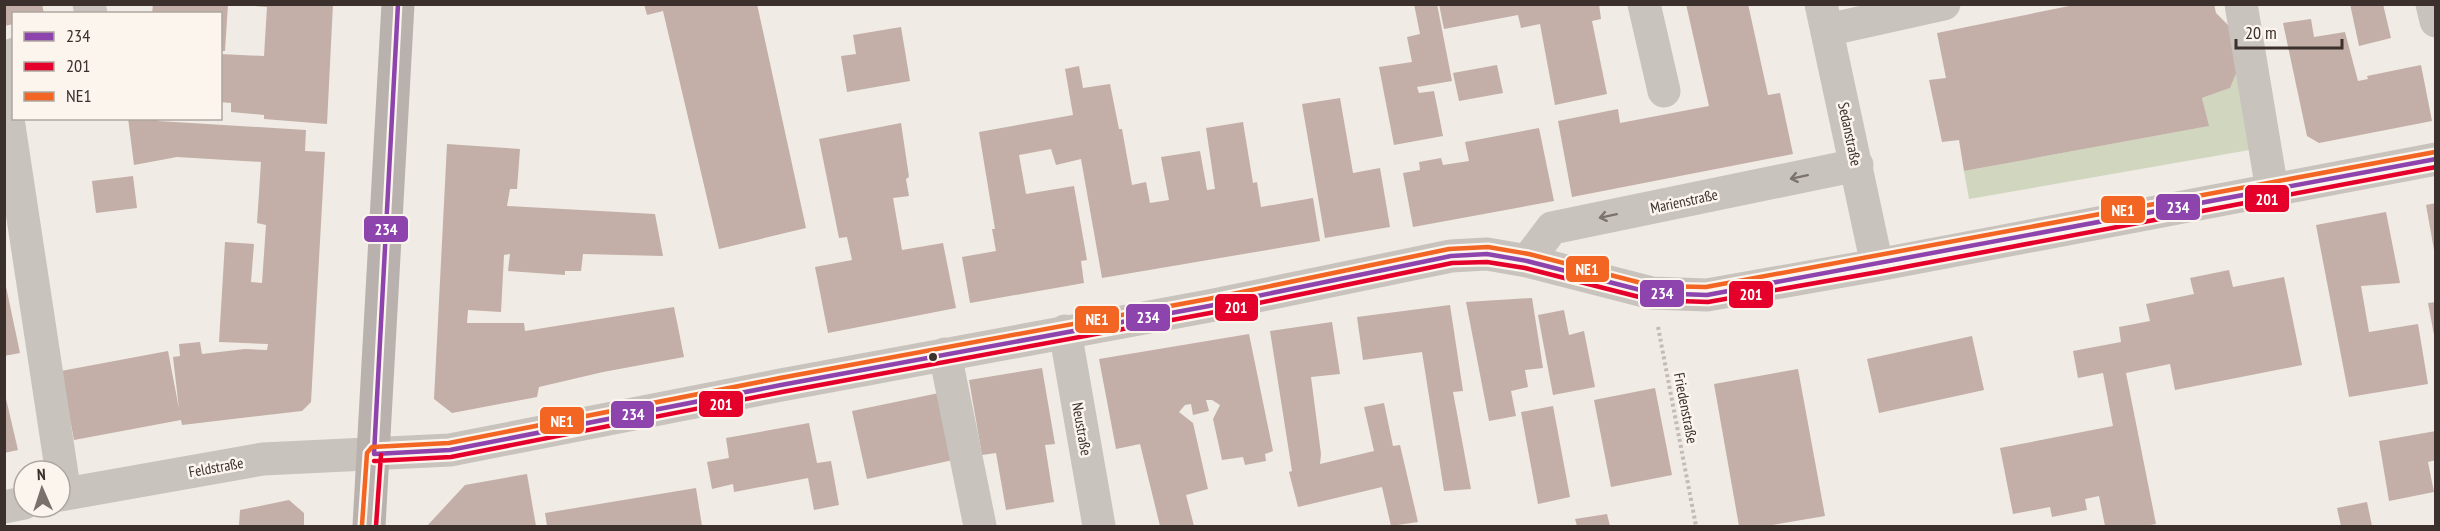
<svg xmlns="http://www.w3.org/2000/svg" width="2440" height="531" font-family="'PT Sans Narrow',sans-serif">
<rect width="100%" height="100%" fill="#f0ebe5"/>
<path fill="#d1d6bf" d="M2241,62L2255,149L1969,199L1964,171L2208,126L2202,98L2230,88Z"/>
<path fill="#c3afa7" d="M4,4H42L44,14H14V24L4,26Z
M153,4H228L225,51H220V14H152Z
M254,4H333L327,124L264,119V115L231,112V103L220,102V54L264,56L267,7L254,6Z
M644,4H757L806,228L719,249L663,11L647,15Z
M1414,4H1437L1452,81L1417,87L1419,93L1434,91L1443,136L1394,145L1379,67L1412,62L1407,37L1420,34Z
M1439,4H1599L1601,19L1592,21L1607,94L1555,105L1540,24L1521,28L1518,15L1444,29Z
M1686,4H1748L1768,95L1780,93L1793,154L1572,197L1558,121L1618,109L1620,123L1709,106Z
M2079,4H2214L2216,13L2236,33L2241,62L2230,88L2202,98L2209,126L1964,171L1959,140L1942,142L1929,80L1946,78L1937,33Z
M2350,4H2383L2391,38L2359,46Z
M2311,19L2314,37L2345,32L2358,81L2368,79L2367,76L2421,65L2432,121L2319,143L2307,136L2283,23Z
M901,27L910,81L847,92L841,56L856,54L853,35Z
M1497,65L1503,93L1459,101L1453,73Z
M1079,66L1083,88L1110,84L1119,129H1122L1132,185L1146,182L1150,203L1169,200L1161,157L1200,151L1207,190L1215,189L1206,128L1243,122L1253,183L1257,182L1261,207L1313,198L1320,241L1102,278L1081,159L1056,165L1051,149L1019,155L1026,194L1074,186L1087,260L1081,261L1084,283L970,303L962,257L996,251L992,229H995L979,132L1073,115L1065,69Z
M1340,98L1353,173L1380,168L1390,227L1325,238L1302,104Z
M128,118H158V121L306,130L305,151L325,152L311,402L302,411L182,425L181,420L74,440L61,371L168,351L179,409L173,357L180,356L179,344L200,342L202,354L245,349L267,350L268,344L219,342L225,242L254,244L251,282L262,283L266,225L257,223L261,162L177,157L134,165Z
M901,123L909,177L906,179L909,196L893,198L902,250L943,243L956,308L828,333L815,267L852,260L847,237L839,238L819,139Z
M1539,128L1554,201L1413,227L1403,173L1420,170L1419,162L1441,158L1443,165L1469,161L1465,142Z
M447,144L520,149L517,189H510L507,206L655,214L663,256L583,254L581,271H565V275L508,271L510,254L504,255L501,312L468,310L467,323H524L525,331L674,307L684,357L603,372L539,387L537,397L452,413L434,399Z
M133,176L137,208L96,213L92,181Z
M2436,203V250H2434L2426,205Z
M2386,212L2400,283L2361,286L2369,332L2418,324L2428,384L2349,397L2316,225Z
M2229,270L2233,287L2284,277L2302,365L2175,390L2170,364L2126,373L2156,524L2145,526H2105L2099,496L2085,499L2087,510L2052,517L2050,507L2013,514L2000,448L2113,426L2103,373L2078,378L2073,351L2121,342L2119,327L2150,321L2146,304L2194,294L2190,278Z
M4,277L20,353L4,356Z
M1532,298L1543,368L1525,370L1528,387L1511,391L1516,416L1489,421L1466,302Z
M2436,302V335H2434L2428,303Z
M1450,305L1463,391L1453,392L1471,489L1444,491L1422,352L1363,360L1357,317Z
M1564,310L1569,335L1584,331L1595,387L1553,395L1538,315Z
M1332,322L1340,374L1311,377L1321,454L1320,464L1374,451L1364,407L1384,403L1393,446L1400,445L1418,522L1391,526L1382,487L1298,507L1289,472L1292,471L1270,331Z
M1249,334L1273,451L1265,454L1266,461L1245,465L1243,457L1222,460L1213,419L1220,405L1212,400H1206L1209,411L1193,415L1191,404L1185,405L1179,412L1193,423L1208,489L1186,495L1194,526H1160L1140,444L1116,449L1099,359Z
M1972,336L1984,390L1879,413L1867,359Z
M1042,368L1055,444L1045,445L1054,502L1006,510L996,453L982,455L969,380Z
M1798,369L1825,516L1766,526H1739L1714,384Z
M1655,388L1672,475L1611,487L1594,400Z
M4,390L18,450L4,453Z
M939,393L953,460L867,479L852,411Z
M1553,406L1570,497L1538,504L1521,412Z
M809,423L817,463L831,461L839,505L814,510L808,478L734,492L733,484L712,489L707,462L729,458L726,438Z
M2436,431V460L2428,462L2434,492L2389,501L2379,441Z
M527,474L536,526H427L465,485Z
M696,488L702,526H547L545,513Z
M289,500L304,513V526H239L240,510Z
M2367,502L2372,526H2341L2337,508Z
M1607,514L1610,526H1577L1575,519Z"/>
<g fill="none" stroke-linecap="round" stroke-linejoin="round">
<path stroke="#c2bbb6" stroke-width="4" stroke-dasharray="3 3" stroke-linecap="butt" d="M1658,327L1696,526"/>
<path stroke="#c9c3be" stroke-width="33" d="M89,4L91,14
M1644,4L1664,91
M1821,4L1877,265
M2241,4L2272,190
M2432,4L2436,21
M1827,30L1944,4
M4,70L14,54
M4,93L65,494
M1527,261L1552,228L1857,165
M1065,331L1099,526
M945,354L980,526
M60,495L263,459L450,450L781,385L1209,306L1451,256L1487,254L1527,261L1652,293L1707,295L1877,265L2436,159
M4,507L24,503"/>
<path stroke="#b8b1ad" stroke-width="33" d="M369,526L398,4"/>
<defs>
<path id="bus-1" d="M374,454L450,450L781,385L1209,306L1451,256L1487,254L1527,261L1652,293L1707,295L2436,159
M374,454L398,4"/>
<path id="bus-2" d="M374,461L451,457L782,392L1210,313L1452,263L1487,262L1525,268L1651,300L1708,302L1878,272L2436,167
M376,526L381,455"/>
<path id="bus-3" d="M362,525L367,453L372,447L449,443L780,378L1208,299L1449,249L1488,247L1529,254L1653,286L1706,287L2435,152"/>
</defs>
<use href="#bus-1" stroke="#fbf5ee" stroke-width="9"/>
<use href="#bus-2" stroke="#fbf5ee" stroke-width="9"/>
<use href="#bus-3" stroke="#fbf5ee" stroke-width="9"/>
<use href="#bus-1" stroke="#8e44ad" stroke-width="4.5"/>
<use href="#bus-2" stroke="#e4002b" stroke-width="4.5"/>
<use href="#bus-3" stroke="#f26522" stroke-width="4.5"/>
</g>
<defs><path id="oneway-shaft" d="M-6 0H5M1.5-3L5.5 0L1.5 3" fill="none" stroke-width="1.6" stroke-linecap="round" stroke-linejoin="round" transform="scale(1.5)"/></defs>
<g stroke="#7b726d">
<use href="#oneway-shaft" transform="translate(1799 177) rotate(168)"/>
<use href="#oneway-shaft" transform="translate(1608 216) rotate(168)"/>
</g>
<circle fill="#3b302b" stroke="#fbf5ee" stroke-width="2" cx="933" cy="357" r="5"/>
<g text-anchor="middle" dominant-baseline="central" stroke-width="5" stroke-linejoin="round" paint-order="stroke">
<g font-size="15" fill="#3b302b" stroke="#fbf5ee">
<text transform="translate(1850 134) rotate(78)">Sedanstraße</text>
<text transform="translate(1684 201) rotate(-12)">Marienstraße</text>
<text transform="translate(1686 408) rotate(79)">Friedenstraße</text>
<text transform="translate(1082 429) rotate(80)">Neustraße</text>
<text transform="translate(216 467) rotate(-10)">Feldstraße</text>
</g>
</g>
<g stroke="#fbf5ee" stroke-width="2">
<rect x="2244" y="184" width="46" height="29" rx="6" fill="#e4002b"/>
<rect x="2155" y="193" width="46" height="28" rx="6" fill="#8e44ad"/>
<rect x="2100" y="195" width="46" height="29" rx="6" fill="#f26522"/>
<rect x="363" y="215" width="46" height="28" rx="6" fill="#8e44ad"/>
<rect x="1565" y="255" width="45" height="28" rx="6" fill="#f26522"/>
<rect x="1639" y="279" width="46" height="29" rx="6" fill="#8e44ad"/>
<rect x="1728" y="280" width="46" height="29" rx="6" fill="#e4002b"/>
<rect x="1214" y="293" width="45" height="29" rx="6" fill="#e4002b"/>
<rect x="1125" y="303" width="46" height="29" rx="6" fill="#8e44ad"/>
<rect x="1074" y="305" width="46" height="29" rx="6" fill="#f26522"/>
<rect x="698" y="390" width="46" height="28" rx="6" fill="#e4002b"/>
<rect x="610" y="400" width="45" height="29" rx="6" fill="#8e44ad"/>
<rect x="539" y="406" width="46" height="29" rx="6" fill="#f26522"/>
</g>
<g font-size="16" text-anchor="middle" font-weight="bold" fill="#fff">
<text x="2267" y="205">201</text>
<text x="2178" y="213">234</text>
<text x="2123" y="216">NE1</text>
<text x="386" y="235">234</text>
<text x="1587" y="275">NE1</text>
<text x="1662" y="299">234</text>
<text x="1751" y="300">201</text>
<text x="1236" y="313">201</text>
<text x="1148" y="323">234</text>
<text x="1097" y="325">NE1</text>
<text x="721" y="410">201</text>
<text x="633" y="420">234</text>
<text x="562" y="427">NE1</text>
</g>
<rect width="2440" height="531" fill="none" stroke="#3b302b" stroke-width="12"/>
<rect x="12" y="12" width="210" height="108" fill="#fbf5ee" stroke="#aea6a0" stroke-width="1.5"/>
<rect x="24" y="32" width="30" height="9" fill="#8e44ad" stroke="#aea6a0" stroke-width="1.5"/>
<text x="66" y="42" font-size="18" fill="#3b302b">234</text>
<rect x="24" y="62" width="30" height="9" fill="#e4002b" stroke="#aea6a0" stroke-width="1.5"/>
<text x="66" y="72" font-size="18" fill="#3b302b">201</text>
<rect x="24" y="92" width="30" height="9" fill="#f26522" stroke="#aea6a0" stroke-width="1.5"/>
<text x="66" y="102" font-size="18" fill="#3b302b">NE1</text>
<g transform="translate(42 489) rotate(357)"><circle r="28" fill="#fbf5ee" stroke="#aea6a0" stroke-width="1.5"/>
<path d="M0-4.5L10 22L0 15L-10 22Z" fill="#7a716c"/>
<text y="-9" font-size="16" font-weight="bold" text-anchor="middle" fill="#3b302b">N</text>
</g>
<path d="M2236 39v9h106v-9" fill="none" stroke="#3b302b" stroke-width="3"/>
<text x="2245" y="39" font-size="18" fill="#3b302b" stroke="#fbf5ee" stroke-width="4.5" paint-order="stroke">20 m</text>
</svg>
